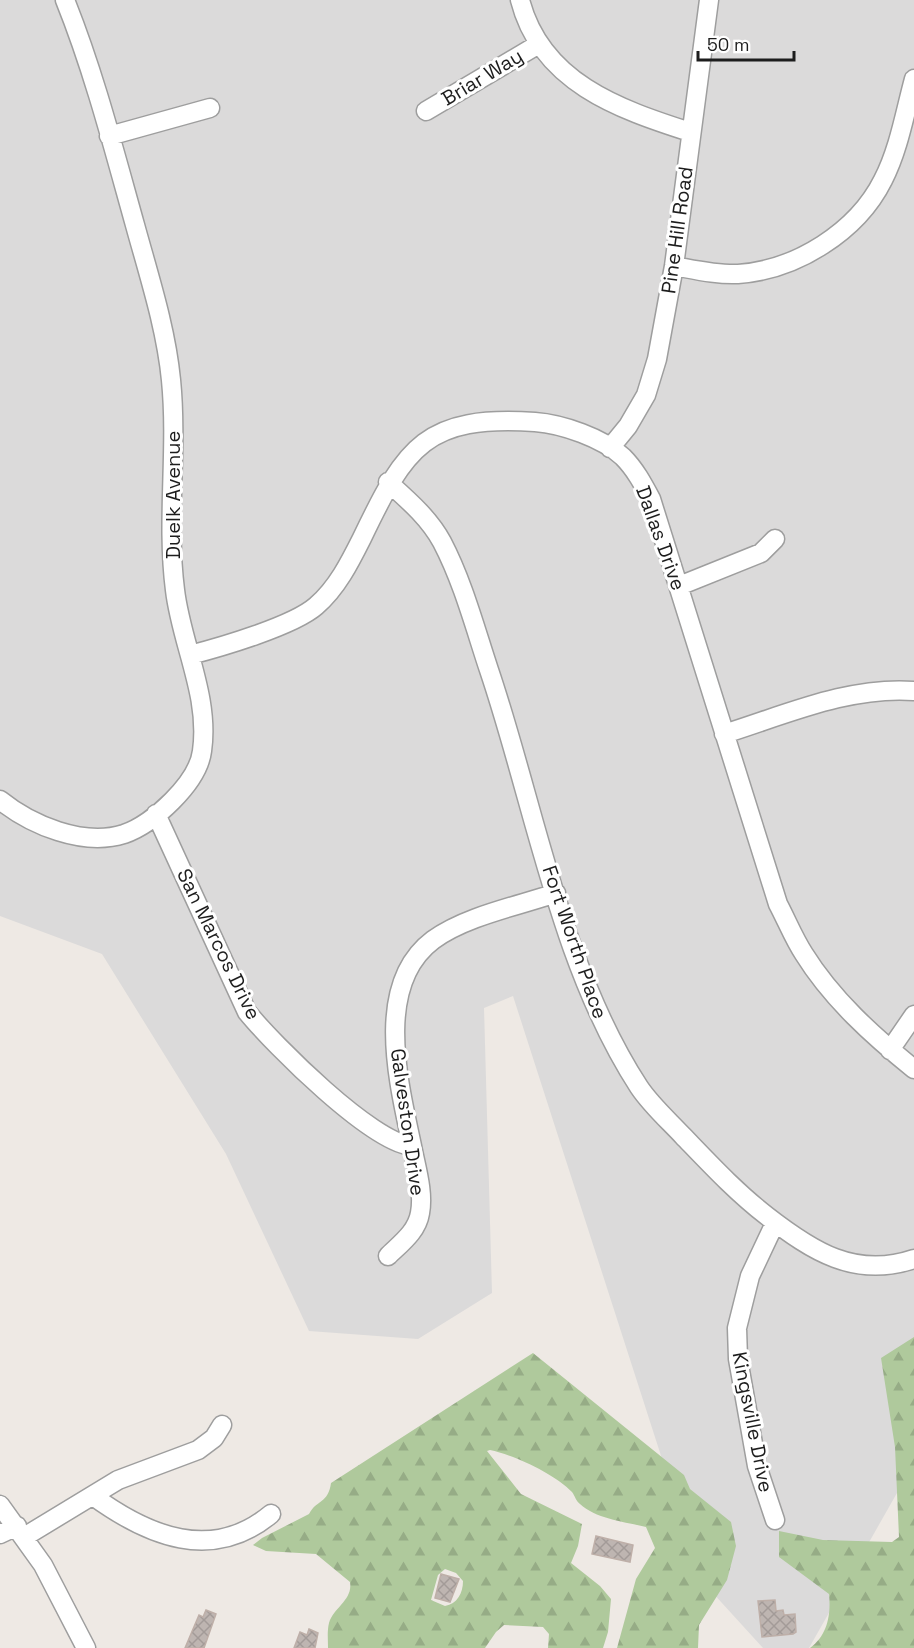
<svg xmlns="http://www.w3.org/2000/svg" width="914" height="1648" font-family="'Space Grotesk',sans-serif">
<defs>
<pattern id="forest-firs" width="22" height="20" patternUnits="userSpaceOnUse" patternTransform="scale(1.5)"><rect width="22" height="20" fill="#afc99c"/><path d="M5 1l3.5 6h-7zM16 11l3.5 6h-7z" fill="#96ac86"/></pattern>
<pattern id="building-cross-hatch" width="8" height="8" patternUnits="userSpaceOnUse" patternTransform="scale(1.5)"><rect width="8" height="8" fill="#beb5b1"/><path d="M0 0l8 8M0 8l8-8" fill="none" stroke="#a39b98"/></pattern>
</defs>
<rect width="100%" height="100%" fill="#eee9e4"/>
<path fill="#dbdada" d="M0,0H914V1463L809,1648H763L701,1580L513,996L484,1008L492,1293L418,1339L309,1331L226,1154L102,954L0,916Z"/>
<path fill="url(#forest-firs)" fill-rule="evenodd" d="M914,1337V1648H810C828,1635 831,1614 829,1594L779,1557V1531L823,1540L892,1542L899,1537L895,1447L881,1358Z
M533,1353L684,1475L690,1489L731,1522L736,1546L727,1580L699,1625L698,1648H617L636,1579L655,1548L646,1527C626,1522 596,1519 580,1504C576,1501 575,1496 572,1492C555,1474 514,1455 490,1450L487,1451L521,1494L582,1524L578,1546L571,1563L600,1586L611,1599L608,1632L603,1648H548L549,1634L543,1627L504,1625L496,1632L485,1648H328C328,1640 327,1631 329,1623C334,1607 353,1600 350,1582L316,1554L266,1551L253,1545L262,1538L309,1514C317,1499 328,1504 331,1483ZM445,1569L456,1573L463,1581C463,1593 457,1604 445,1606L431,1600L438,1575Z"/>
<path fill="url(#building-cross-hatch)" stroke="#beafa8" stroke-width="1.5" d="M596,1536L633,1545L630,1562L592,1554Z
M441,1574L459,1579L450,1602L435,1598Z
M775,1600L776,1611L783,1610L784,1615L795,1614L796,1632L793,1634L762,1637L758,1601Z
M206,1610L216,1614L204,1648H185L199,1615L203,1617Z
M309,1629L318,1633L315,1648H294L300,1632L307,1635Z"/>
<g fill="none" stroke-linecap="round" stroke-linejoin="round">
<defs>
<path id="minor" d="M520,0C541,82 618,109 690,132
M426,111L539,44
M109,136L210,108
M674,266C696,270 717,275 738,274C796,270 857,232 883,180C899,149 905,112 914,79
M610,448L628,426L646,395L657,359L674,266L709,0
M388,482C408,500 429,518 442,542C463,582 475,628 489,670C535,806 560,966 639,1087C651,1105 668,1120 683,1136C710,1164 736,1192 767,1216C812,1251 855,1279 914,1259
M679,586L761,553L775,539
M190,655C221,647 293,626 316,606C337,588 350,562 362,538C406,446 426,415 535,422C562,424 603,438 623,457C635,469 643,484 651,499L778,904C787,921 794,939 804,954C832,999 873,1036 914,1069
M724,734C785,715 849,686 914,691
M0,800C31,825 83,847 124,834C153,824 198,783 202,751C210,696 181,643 175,590C166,520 178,450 171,380C166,328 149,276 135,225C114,150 94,72 65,0
M156,814L247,1012C274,1045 372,1143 412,1146
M890,1050L914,1015
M388,1256C400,1244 417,1232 420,1213C424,1192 416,1167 412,1146C399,1084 373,985 433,940C466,916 518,906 556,893
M93,1496C148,1536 212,1563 271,1514
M0,1505L43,1565L86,1648
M775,1520L757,1466L738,1359L737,1328L750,1276L775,1223
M0,1534L17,1526
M24,1537L118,1480L198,1450L214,1438L222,1425"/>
</defs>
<use href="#minor" stroke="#9e9e9e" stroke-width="21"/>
<use href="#minor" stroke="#fff" stroke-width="18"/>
</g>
<g text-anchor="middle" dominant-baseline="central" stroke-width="6" stroke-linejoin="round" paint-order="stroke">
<g font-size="20" fill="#1d1d1d" stroke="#fff">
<text transform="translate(482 77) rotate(-31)">Briar Way</text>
<text transform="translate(677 230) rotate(-82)">Pine Hill Road</text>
<text transform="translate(173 495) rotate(-90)">Duelk Avenue</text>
<text transform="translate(661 538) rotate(70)">Dallas Drive</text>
<text transform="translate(575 942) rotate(71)">Fort Worth Place</text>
<text transform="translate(219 944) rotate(64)">San Marcos Drive</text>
<text transform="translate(408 1122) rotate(82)">Galveston Drive</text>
<text transform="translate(753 1422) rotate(79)">Kingsville Drive</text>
</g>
</g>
<path d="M698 51v9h96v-9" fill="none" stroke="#1d1d1d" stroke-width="3"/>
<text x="707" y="51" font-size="18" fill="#1d1d1d" stroke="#ffffff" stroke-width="4.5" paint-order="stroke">50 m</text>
</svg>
